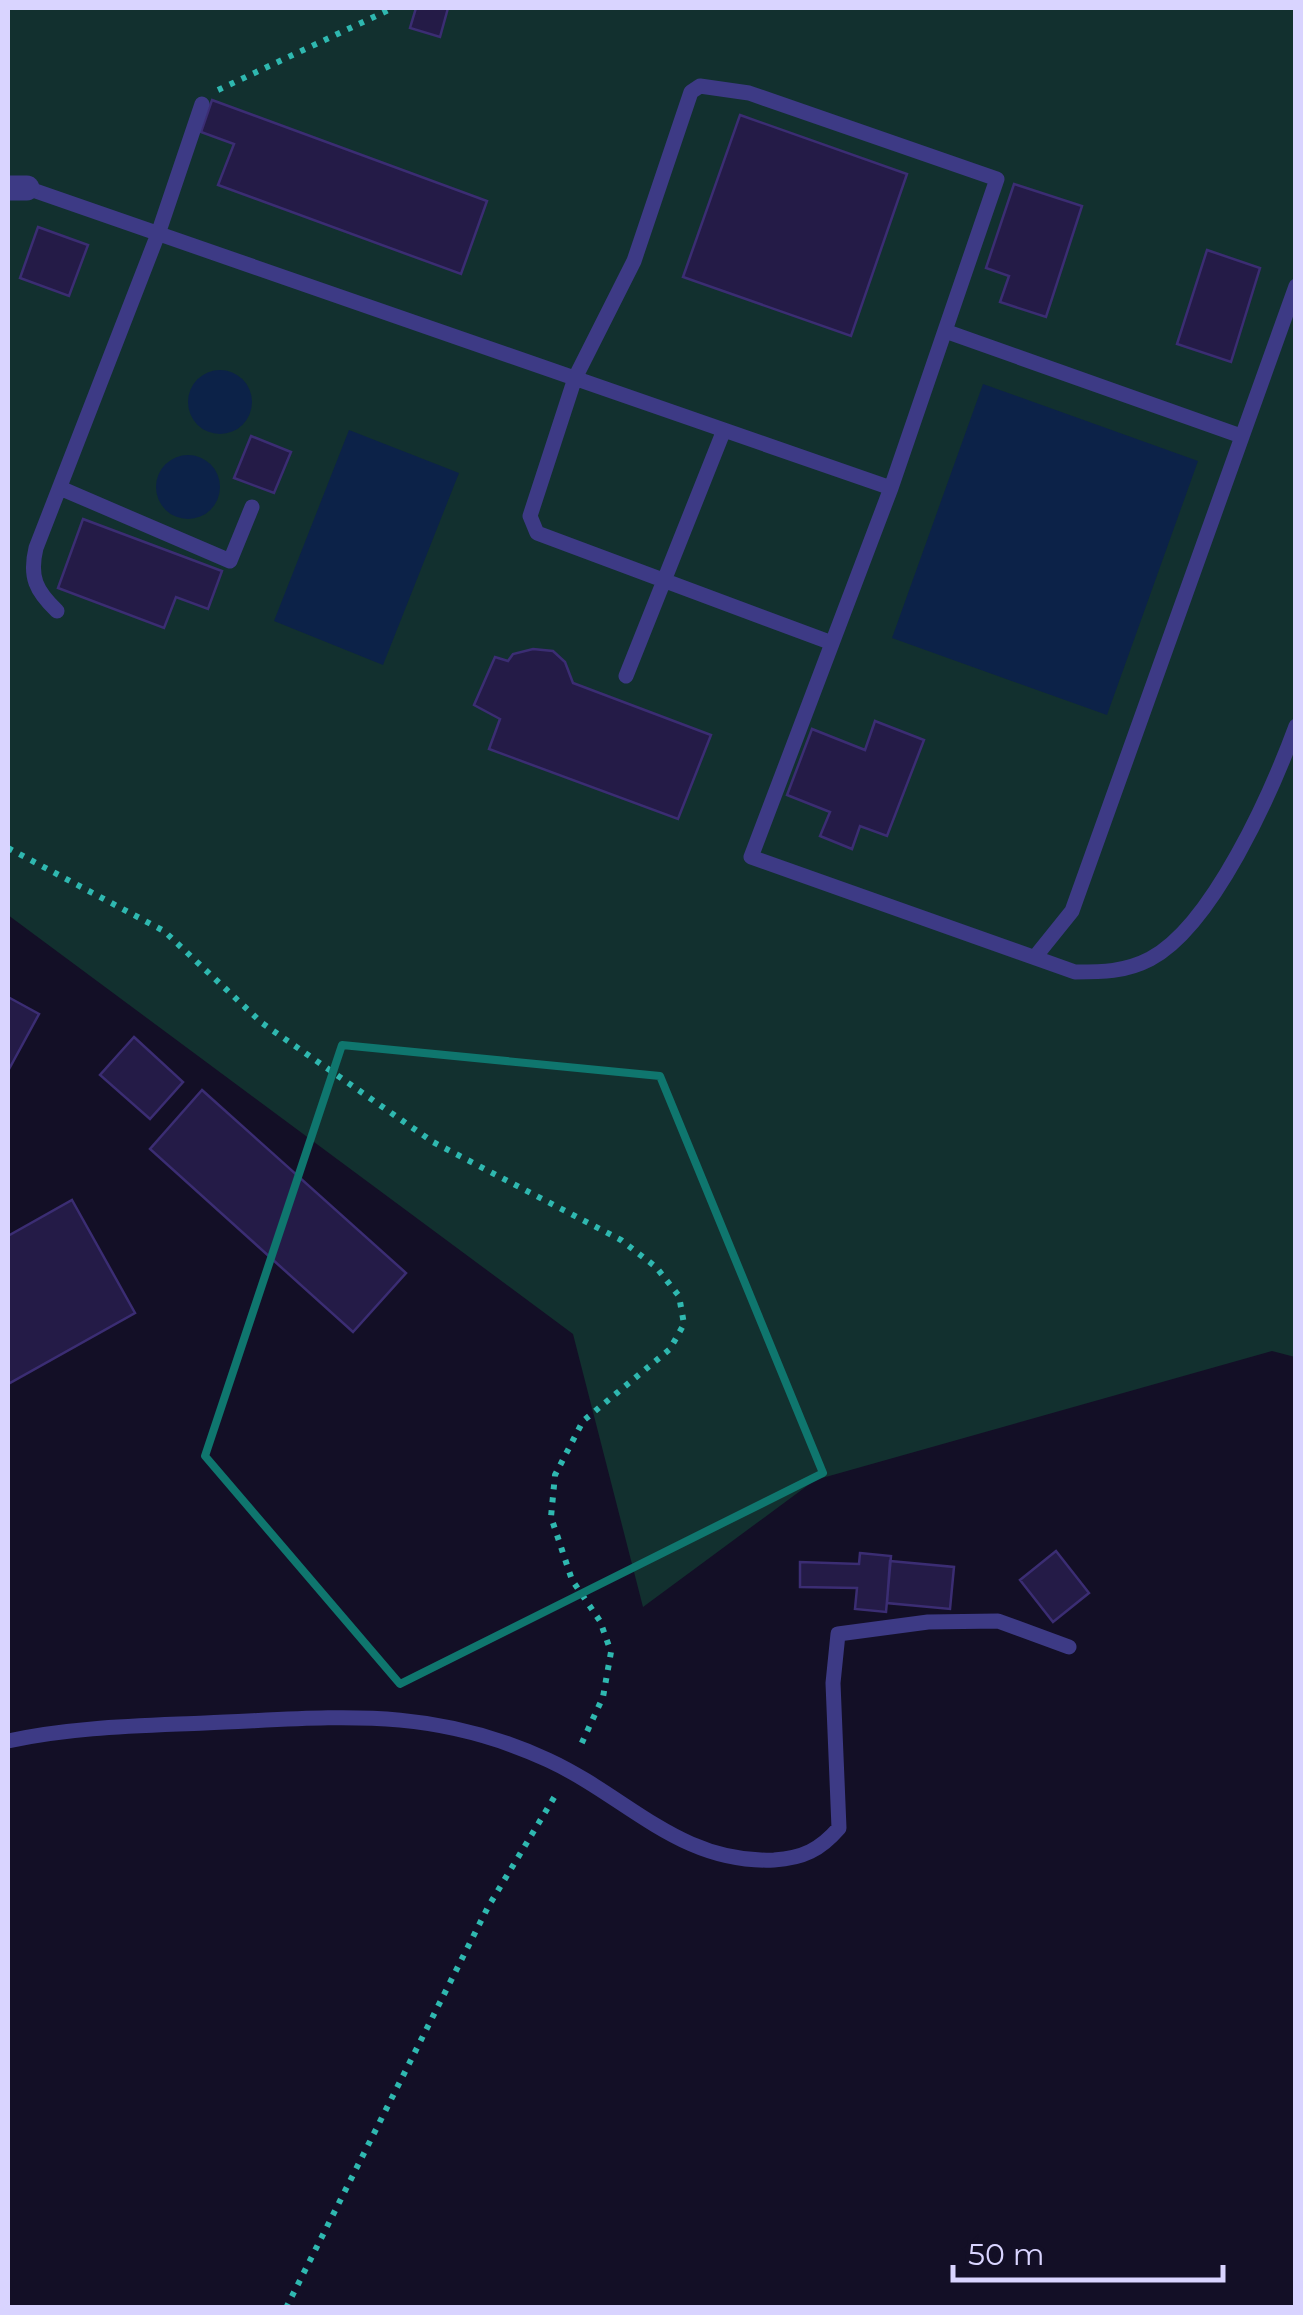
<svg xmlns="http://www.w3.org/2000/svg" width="1303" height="2315" font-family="Montserrat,sans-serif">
<rect width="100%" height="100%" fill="#130f26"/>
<path fill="#12302f" d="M8,8H1295V1357L1272,1351L815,1480L643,1607L573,1334L8,915Z"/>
<path fill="#0c2248" d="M188 402a32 32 0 1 1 64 0a32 32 0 1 1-64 0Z
M983,384L1198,461L1107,715L892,638Z
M349,430L459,473L383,665L274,621Z
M156 487a32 32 0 1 1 64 0a32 32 0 1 1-64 0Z"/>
<path fill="#241b47" stroke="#3b2d73" stroke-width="2.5" d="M416,8H448L440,37L410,28Z
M212,100L487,201L461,274L218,185L234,144L201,132Z
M740,115L907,174L851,336L683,277Z
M1014,184L1082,206L1046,317L1000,302L1009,276L986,268Z
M38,227L88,245L69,296L20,278Z
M1207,250L1260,268L1231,362L1177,344Z
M251,436L291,452L274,493L234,478Z
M83,519L222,571L208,609L176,597L164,628L58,588Z
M533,649L553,651L565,662L573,683L711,735L678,819L489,749L500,719L474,705L495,657L508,661L513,654Z
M875,721L924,740L887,836L860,826L852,849L820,836L830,812L787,795L812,729L865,750Z
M8,997L39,1014L8,1071Z
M134,1037L183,1082L150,1119L100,1075Z
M202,1090L406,1273L353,1332L150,1149Z
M72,1200L135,1313L8,1384V1236Z
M1056,1551L1089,1593L1053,1622L1020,1580Z
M860,1553L891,1556L886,1612L855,1609L857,1588L800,1587V1562L859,1564Z
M890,1561L954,1567L950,1609L887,1603Z"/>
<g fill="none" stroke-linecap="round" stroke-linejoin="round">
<path stroke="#2fb8b0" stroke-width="6" stroke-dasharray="5 8" stroke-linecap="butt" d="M218,90L393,8
M8,848L164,931L262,1023L433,1142L621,1240L656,1267L679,1296L684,1324L670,1349L583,1421L555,1475L551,1517L572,1580L600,1621L611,1652L603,1697L579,1749
M286,2308L488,1907L558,1791"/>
<path stroke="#3d3a85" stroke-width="15" d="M27,188L891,488
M945,331L1241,436
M60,488L230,561L252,507
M57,611C36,591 29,577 36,548L158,234L202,104
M832,643L537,533L530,516L575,378L634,261L691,92L700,86L749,93L997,179L891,488L751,857L1075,972C1102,972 1125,972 1150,959C1213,926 1272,791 1296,726
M626,676L724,430
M1035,957L1072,911L1296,286
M8,1741C72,1727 138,1726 205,1723C332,1718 427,1704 548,1760C628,1797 680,1864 774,1860C803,1858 820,1850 839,1828L833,1683L838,1634L928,1622L998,1621L1069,1647"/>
<path stroke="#3d3a85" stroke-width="25" d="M8,188H27"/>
</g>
<path fill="none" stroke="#0f766e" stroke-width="8" stroke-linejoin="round" d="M342,1045L660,1076L823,1473L400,1684L205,1456Z"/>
<rect width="1303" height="2315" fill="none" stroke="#d9d4ff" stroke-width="20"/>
<path d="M953 2265v15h270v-15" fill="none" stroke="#d9d4ff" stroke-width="5"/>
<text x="968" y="2265" font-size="30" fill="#d9d4ff" stroke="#130f26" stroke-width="8" paint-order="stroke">50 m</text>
</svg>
